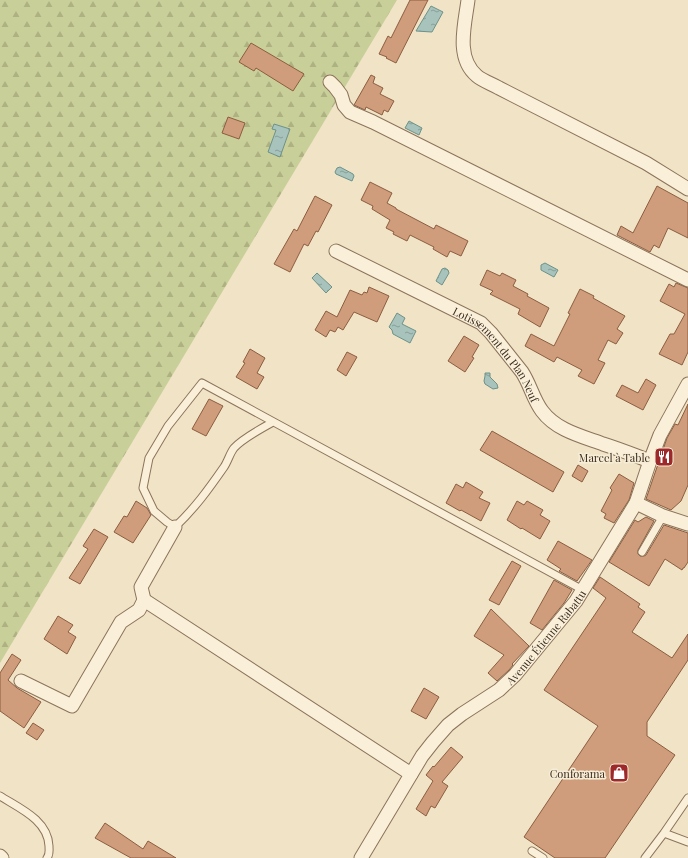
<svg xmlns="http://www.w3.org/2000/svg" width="688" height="858" font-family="'Playfair Display',serif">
<defs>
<pattern id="forest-firs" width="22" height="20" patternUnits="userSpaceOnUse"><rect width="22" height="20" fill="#c9cf99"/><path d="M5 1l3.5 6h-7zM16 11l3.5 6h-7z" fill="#aeb283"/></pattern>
<pattern id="water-ripples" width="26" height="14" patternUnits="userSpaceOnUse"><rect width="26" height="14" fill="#a7c3bb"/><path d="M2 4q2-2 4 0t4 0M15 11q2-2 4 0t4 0" fill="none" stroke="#899f97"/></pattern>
</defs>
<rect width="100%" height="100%" fill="#f0e3c6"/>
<path fill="url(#forest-firs)" d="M0,0H397L0,663Z"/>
<path fill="url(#water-ripples)" stroke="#6d9289" d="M431,6L443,12L432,32L416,31Z
M409,121L422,128L419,135L405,128Z
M274,124L290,129L280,157L268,152L276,130L272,129Z
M340,167L353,174L354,176L352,181L336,174L335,172L337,168Z
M545,263L558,270L554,277L541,270V265Z
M445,268L448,270L449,273L442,285L436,281L442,269Z
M317,273L332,287L326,293L312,278Z
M397,313L405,318L402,324L416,331L410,343L393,334L392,330L389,327Z
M485,373H490V377L497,384L498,388L493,389L485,384L484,381L485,376Z"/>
<path fill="#cf9d7b" stroke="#8c5d40" d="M410,0H428L396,63L386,58L387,57L379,54L388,36L391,38Z
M251,43L304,74L293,91L256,68L254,71L239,62Z
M371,75L375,77L373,83L383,88L380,94L394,101L388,112L384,110L382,115L366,107L365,110L354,105Z
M228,117L245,123L239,139L222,133Z
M370,182L392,193L387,203L396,208V209L434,229L436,225L468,241L461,256L450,251L447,257L433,249L434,247L410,235L407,241L393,234L394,232L386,228L390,220L372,209L373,206L361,200Z
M657,186L688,203V238L668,228L659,248L654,245L650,252L617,235L621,226L633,233Z
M315,196L332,205L318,232L316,231L308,246L304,244L290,272L274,264L294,229L297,231Z
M487,270L500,276L502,273L516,280L513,286L528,294L527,296L549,308L540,327L518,314L520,309L490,294L493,291L480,285Z
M676,283L688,288V352L682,365L659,354L670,334H674L685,314L660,301L669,284L674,287Z
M369,287L389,296L377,322L354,312L343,330L338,327L335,332L330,330L326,337L315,330L326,311L337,317L350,290L362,295L364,292L367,293Z
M580,289L594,296L593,298L625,316L617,329L623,333L616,344L608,340L598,360L605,363L594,384L578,376L582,370L557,357L554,362L525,346L531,334L554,346L570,314L568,313Z
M464,336L479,345L472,357L474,358L465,372L448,361Z
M250,349L265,358L257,373L264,377L257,389L236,377L245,363L243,362Z
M347,352L357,357L346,376L337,370Z
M646,379L656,385L643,410L616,396L622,385L638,393Z
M209,399L223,406L206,436L192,429Z
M688,404V485L681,501L671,510L646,499L667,438L675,424L678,425Z
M492,431L564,472L553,492L480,450Z
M578,465L588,471L582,482L572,476Z
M619,474L634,483L629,500L614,523L604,518L606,514L601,511L612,490L610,488Z
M466,482L483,492L479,498L490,503L481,521L461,510L460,511L446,503L456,484L463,488Z
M136,501L147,508L151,515L133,543L114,532L124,516L127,517Z
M517,501L524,505L527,501L543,510L540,515L550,521L540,539L522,528L521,529L507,520Z
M646,517L654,521L638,550V554L640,556H644L646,555L664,525L688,533V562L684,568H683L682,570L665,559L649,586L609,562L635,520L638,522Z
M94,529L108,537L80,584L69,578L88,549L83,546Z
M558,541L592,560L577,581L559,571L561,569L547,560Z
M512,561L521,566L499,605L489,600Z
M600,577L640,604L638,607L645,612L632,632L672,658L688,634V660L647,722V736L675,755L605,858H555L524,837L598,726L544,690L606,598L593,588Z
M554,580L572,590L564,603L542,630L530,623Z
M491,609L529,646L512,664L513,665L509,670L497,681L488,673L504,655L474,636Z
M58,616L73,625L68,632L76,637L67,654L44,639Z
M12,654L21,660L8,680L17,688L41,702L24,728L0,711V673Z
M424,688L439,697L426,719L411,711Z
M33,723L44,730L37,740L26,733Z
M451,747L463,757L442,782L448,786L435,808L431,806L426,816L416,809L433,781L426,775L433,766L434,767Z
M105,823L143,849L148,841L176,858H131L95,838Z"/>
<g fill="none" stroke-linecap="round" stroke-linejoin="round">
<defs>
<path id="service" d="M273,422C262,428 242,439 234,448C230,453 228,461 224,467C208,490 195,508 175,527L167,522L154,511L143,488L149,458L168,426L202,383L583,590
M642,552L663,516
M0,796C19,808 48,820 49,846C49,851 50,854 47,858
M664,833L688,842
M532,851L543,858
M645,858L664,833L688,798"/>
<g id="minor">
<path d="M468,0C465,24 455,58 477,76C483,81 492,84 499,88L646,163L688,189"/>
<path d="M330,82L335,87L341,95L344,105L350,112L373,122L688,280"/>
<path id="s1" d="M336,251L481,323L491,333L522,372C530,384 533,399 542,411C556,430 581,436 603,444C619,449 634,455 650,461"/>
<path d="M636,503L663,516L688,524"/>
<path d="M144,600L411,774"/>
<path d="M21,681L72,706L121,622L139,610L144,600L141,587L175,527"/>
<path d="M0,856L2,858"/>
<path id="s2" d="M361,858L422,756L433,742L448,725L462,714L499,690L515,675L576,601L636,503L650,461L660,435L688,384"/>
</g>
</defs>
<use href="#service" stroke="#8c745b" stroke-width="9"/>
<use href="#minor" stroke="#8c745b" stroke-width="15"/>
<use href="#service" stroke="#faf0da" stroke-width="7"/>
<use href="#minor" stroke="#faf0da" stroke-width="13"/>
</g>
<defs>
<symbol id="restaurant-square" viewBox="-11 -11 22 22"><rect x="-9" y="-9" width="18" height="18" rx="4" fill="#9d292b" stroke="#f7edd6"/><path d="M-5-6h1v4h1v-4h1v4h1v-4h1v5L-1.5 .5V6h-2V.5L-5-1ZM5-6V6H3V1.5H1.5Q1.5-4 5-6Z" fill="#fff"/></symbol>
<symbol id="shop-square" viewBox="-11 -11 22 22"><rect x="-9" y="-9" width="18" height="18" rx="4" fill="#9d292b" stroke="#f7edd6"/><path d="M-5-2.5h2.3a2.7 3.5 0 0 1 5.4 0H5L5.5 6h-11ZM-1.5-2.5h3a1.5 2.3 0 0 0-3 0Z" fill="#fff"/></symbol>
</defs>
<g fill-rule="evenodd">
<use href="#restaurant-square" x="653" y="446" width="22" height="22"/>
<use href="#shop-square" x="608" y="762" width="22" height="22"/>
</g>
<g text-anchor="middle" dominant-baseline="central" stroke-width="3" stroke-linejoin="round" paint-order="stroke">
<g font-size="11" fill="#3c2d1f" stroke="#f7edd6">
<text stroke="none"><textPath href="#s1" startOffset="195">Lotissement du Plan Neuf</textPath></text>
<text stroke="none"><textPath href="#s2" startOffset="292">Avenue Étienne Rabattu</textPath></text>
</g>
<g font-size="11" fill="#3c2d1f" stroke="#f7edd6" text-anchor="end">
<text x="650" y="457">Marcel à Table</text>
<text x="605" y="773">Conforama</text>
</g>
</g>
</svg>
